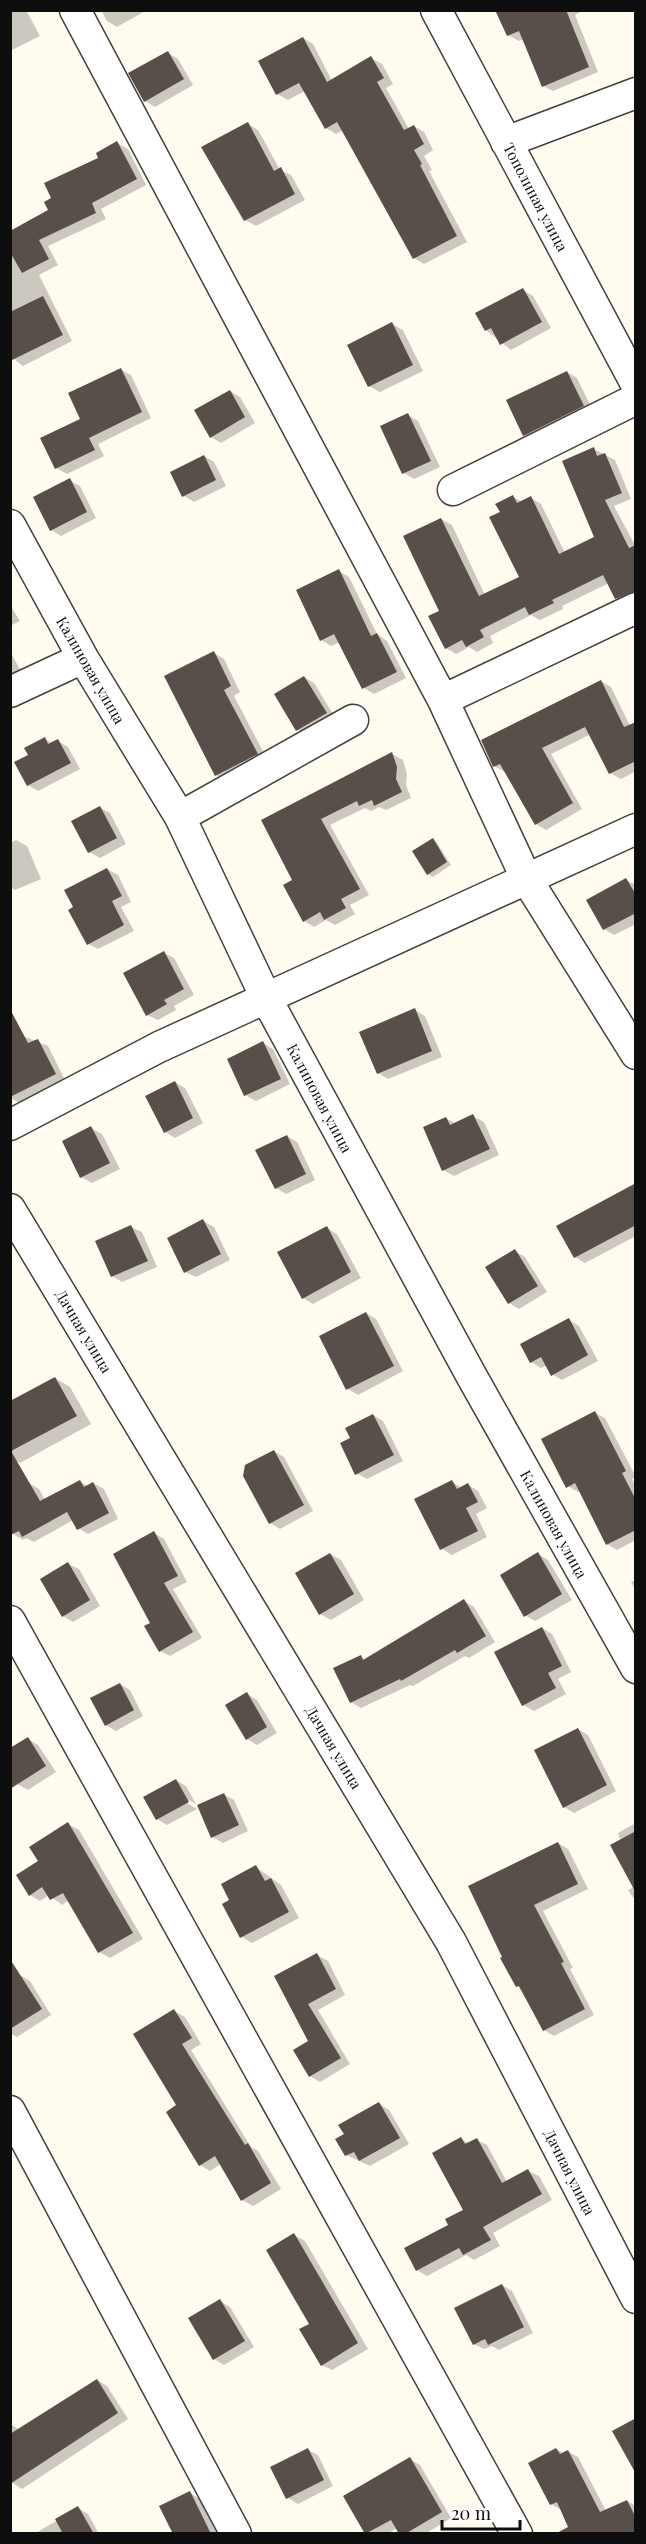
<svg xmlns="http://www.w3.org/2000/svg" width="646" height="2544" font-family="'Playfair Display',serif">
<rect width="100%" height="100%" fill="#fffbef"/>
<path fill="#0003" d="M10,10H26L40,36L10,51Z
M101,10H147L117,27L107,21Z
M497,10H584L575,15L598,72L553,91L543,86L524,39L519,41L508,35Z
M303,38L313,44L332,81L371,58L382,64L393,84L386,88L409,129L414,126L424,132L433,150L424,156L432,170L429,171L467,242L424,264L414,258L343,130L336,134L326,128L305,91L288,100L277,94Z
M168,53L178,59L193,85L155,107L145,101Z
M248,124L258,130L280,170L291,175L305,200L256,226L245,220Z
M117,143L128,149L146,185L101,209L106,219L48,246L58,265L39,275L72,341L23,366L10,356V232L50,211L53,199Z
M523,290L533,296L551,328L511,350L486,330Z
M392,324L403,330L423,371L380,392L369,386L349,345Z
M121,370L131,375L151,418L98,444L104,456L67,474L56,468L82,420Z
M567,372L577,378L593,411L535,441L524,435Z
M230,391L240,397L255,423L221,443L211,437Z
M408,415L418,421L440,467L414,479L404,473Z
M594,449L615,460L631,499L614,506L636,547V600L626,604L616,598L609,583L562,606L563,609L540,620L531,615L490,636L493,643L477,652L469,647L456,654L446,648L441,611V519L452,525L485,595L521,578L502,513L513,497L523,502L531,498L541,504L565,553L595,537Z
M204,456L214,462L226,486L194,502L184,496Z
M69,480L80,486L96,518L61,536L51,530Z
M339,571L349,577L377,634L387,641L406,678L374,694L364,688L340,642L331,646L321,640Z
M10,605L20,621L10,626Z
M10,651L24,677L10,685Z
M214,653L224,659L240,692L234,696L267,759L227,781L216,775Z
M304,677L314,683L336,719L308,736L298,730Z
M601,681L611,687L630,726L636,723V771L621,779L610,773L591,734L551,754L582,809L546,830L536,824L505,772L494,766Z
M45,739L52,743L58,741L68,747L80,769L38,791L28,785L30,755Z
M392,754L403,760L407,774L406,785L411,798L386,810L379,807L371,811L365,808L330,825L369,895L350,905L355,914L335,925L326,920L314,927L304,921L294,881L263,820Z
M100,808L110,813L126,844L100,858L89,852Z
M16,840L27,846L41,879L15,890L10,887V843Z
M433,840L437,843L451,865L433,877L428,874Z
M107,869L118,875L131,902L121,907L134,931L98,949L88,944Z
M626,880L636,885V924L614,935L604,929Z
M164,953L174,958L194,995L174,1006L176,1010L158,1020L147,1015Z
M415,1010L425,1016L442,1057L388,1079L378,1073Z
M23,1036L48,1046L65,1080L20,1103L10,1098V1042Z
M263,1043L273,1049L290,1084L256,1101L245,1095Z
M175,1082L185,1088L203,1123L175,1138L165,1132Z
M473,1116L484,1122L499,1155L454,1176L443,1170L446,1118L456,1124Z
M91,1128L102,1134L120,1169L92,1183L81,1177Z
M287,1136L297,1142L315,1180L286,1194L276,1188Z
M636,1185V1236L585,1263L575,1257Z
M203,1221L214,1227L230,1260L196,1277L185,1272Z
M131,1227L142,1232L157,1267L122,1282L112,1276Z
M327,1228L337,1234L361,1278L313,1304L303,1298Z
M515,1251L525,1257L547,1292L519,1309L509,1303Z
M366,1313L376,1319L403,1371L358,1395L348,1389Z
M569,1320L579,1326L598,1361L562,1380L552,1374L547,1365L541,1368L531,1362Z
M55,1378L70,1387L91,1424L20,1463L10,1457V1403Z
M595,1413L605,1418L636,1477L632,1479L636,1487V1540L617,1550L607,1544L581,1491L578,1492L568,1486Z
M373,1415L383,1421L403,1461L367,1479L356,1473L352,1438Z
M274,1451L284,1457L313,1511L280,1529L270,1523Z
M80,1482L88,1486L93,1483L104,1489L118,1519L88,1534L78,1528L73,1520L34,1542L26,1538L23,1540L13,1534L29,1483L39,1489L45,1500Z
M452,1482L462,1488L468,1485L478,1491L487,1508L476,1514L487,1537L452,1555L442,1549Z
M154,1533L164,1539L187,1582L173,1589L202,1638L170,1656L160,1651L152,1623Z
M330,1554L341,1560L364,1600L331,1620L320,1614Z
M538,1554L548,1560L572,1600L535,1621L525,1615Z
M68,1564L79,1569L100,1606L73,1622L63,1616Z
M636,1580V1591L631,1582Z
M464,1601L474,1607L495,1642L469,1658L465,1656L413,1686L410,1685L361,1708L351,1702L361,1657L366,1660Z
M542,1628L552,1634L571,1672L558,1679L566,1694L534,1711L523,1705Z
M120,1684L130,1690L143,1716L116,1731L106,1725Z
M247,1694L257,1700L277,1733L257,1745L247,1739Z
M578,1729L588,1735L616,1791L574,1813L564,1807Z
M28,1739L38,1745L56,1772L28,1790L17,1784L10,1774Z
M176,1780L186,1786L196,1804L183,1797L182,1800L197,1809L167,1825L157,1819Z
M223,1794L234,1800L248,1831L223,1843L213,1837Z
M68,1824L79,1830L143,1939L110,1958L99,1952L69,1900L62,1905L49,1895L40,1901L30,1895L40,1861Z
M634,1824L636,1825V1902L628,1890L634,1887L618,1833Z
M558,1843L568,1849L588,1889L543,1911L573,1968L570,1969L594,2015L554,2036L544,2030L502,1958Z
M256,1867L281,1885L299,1918L252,1943L242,1937L224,1904L231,1900Z
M317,1955L328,1961L345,1995L318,2010L350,2064L320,2082L310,2076V2042L276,1977Z
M20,1975L30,1981L51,2015L17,2037L10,2033V1981Z
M174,2011L185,2017L201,2044L191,2050L251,2147L258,2151L281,2189L253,2206L242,2200L221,2164L210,2171L200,2165L178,2106Z
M379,2104L389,2110L409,2144L370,2166L346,2155Z
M461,2139L470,2144L477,2140L487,2145L507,2182L528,2171L539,2176L552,2200L493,2233L500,2246L474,2260L466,2255L427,2276L417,2270L450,2225L465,2210Z
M294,2235L305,2241L368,2349L332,2370L322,2365L311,2324Z
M502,2285L512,2291L533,2333L499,2350L492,2346L484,2349L474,2344Z
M220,2301L230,2307L254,2347L224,2365L214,2359Z
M97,2380L107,2386L128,2419L22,2489L13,2483L10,2484V2424L20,2430Z
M556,2449L563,2453L567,2451L578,2457L606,2511L627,2501L636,2506V2534L561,2510L551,2504Z
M308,2450L318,2455L333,2486L298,2504L288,2498Z
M410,2459L420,2465L451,2518L425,2534H400L397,2528L387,2534H367L345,2496Z
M190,2493L200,2499L217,2534H174Z
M78,2508L88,2514L99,2534H34Z"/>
<path fill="#584e4a" d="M495,10H566L589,67L542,87L519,31L507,36Z
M303,37L327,82L371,56L384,78L377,82L404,130L414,125L424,144L414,150L422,164L420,165L457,236L413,259L337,122L325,129L299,83L276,95L258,61Z
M168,51L184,79L144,102L128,73Z
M248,122L274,171L281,167L295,194L244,221L201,147Z
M117,141L137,179L92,203L96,213L39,240L49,259L22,273L10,252V231L48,210L44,202L51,198L44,183L98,158L96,153Z
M523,288L542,322L500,345L491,328L485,331L475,313Z
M43,296L63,335L10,361V312Z
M392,322L413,365L368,387L347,345Z
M121,368L142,412L89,438L95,450L55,469L40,438L80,419L68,393Z
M567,371L584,406L523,436L506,400Z
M230,390L245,417L210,438L194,410Z
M408,413L431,461L402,474L380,426Z
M594,447L597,456L605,453L622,493L605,500L629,548L636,545V591L615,599L603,575L552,600L554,603L529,615L525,607L480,630L484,637L466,647L462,640L445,649L428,616L439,611L403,536L441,518L479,596L519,577L489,517L500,512L495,504L513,495L517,503L531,496L559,554L594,537L562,461Z
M204,455L216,480L182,497L170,472Z
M70,478L87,512L50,531L33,497Z
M339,569L371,636L377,633L397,672L362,689L334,634L320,641L296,590Z
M214,651L231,686L224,690L258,754L215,776L164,676Z
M304,676L327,713L296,731L274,694Z
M601,680L624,727L636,722V761L609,774L585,727L542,748L573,803L535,825L500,764L493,767L481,740Z
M45,737L48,744L58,739L71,763L27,786L14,762L28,755L24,748Z
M392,752L397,767L396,779L402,792L374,806L372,800L359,806L357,801L321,819L360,889L341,899L346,908L324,920L320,912L303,922L283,885L292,880L261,820Z
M100,806L117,838L88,853L71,821Z
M433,838L447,862L427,875L412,851Z
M107,868L122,896L112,901L124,925L87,945L68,910L73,907L64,890Z
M626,878L636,895V913L603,930L586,900Z
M164,951L184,989L164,1000L167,1004L146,1016L123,973Z
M415,1008L432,1051L377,1074L359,1032Z
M10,1009L28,1043L38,1039L56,1074L10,1097Z
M263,1041L281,1079L244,1096L227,1059Z
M175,1081L193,1118L164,1133L145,1096Z
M473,1114L490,1149L442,1171L423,1127L446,1117L450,1125Z
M91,1126L110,1163L80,1178L62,1141Z
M287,1135L306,1174L275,1189L255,1150Z
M636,1183V1225L574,1258L556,1226Z
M203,1219L221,1254L184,1273L167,1238Z
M131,1225L148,1261L111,1277L95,1241Z
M327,1226L351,1272L302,1299L277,1252Z
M515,1249L538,1286L508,1304L485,1267Z
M366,1312L394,1366L346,1390L319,1336Z
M569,1318L588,1355L551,1376L541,1357L530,1363L520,1344Z
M55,1377L77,1416L11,1451L40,1501L80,1480L84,1487L93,1482L109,1513L77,1530L67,1512L22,1537L19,1531L10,1535V1401Z
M595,1411L626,1471L622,1473L636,1500V1530L606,1545L575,1483L566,1488L541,1439Z
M373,1414L394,1455L355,1475L340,1443L350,1438L345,1428Z
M274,1450L304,1505L269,1524L243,1476L245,1465Z
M452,1480L457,1489L468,1483L478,1502L466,1508L478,1531L440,1550L414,1499Z
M154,1531L178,1576L164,1583L193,1632L159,1652L144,1626L150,1623L113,1554Z
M538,1552L562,1594L524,1617L500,1575Z
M330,1553L354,1594L319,1615L295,1573Z
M68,1562L90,1600L62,1617L40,1579Z
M464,1599L486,1636L457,1653L455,1650L401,1681L400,1679L350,1703L333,1668L361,1655L363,1660Z
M542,1627L562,1666L548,1673L556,1688L522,1706L494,1652Z
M120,1683L134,1710L105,1726L90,1698Z
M247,1692L267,1727L246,1740L225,1705Z
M578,1728L607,1785L563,1808L534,1750Z
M28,1737L46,1766L10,1789V1748Z
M176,1779L189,1802L156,1820L143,1797Z
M224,1793L239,1825L211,1838L197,1805Z
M68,1822L133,1933L98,1953L63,1893L50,1900L42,1887L29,1896L16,1875L38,1861L29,1847Z
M636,1831V1893L610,1845Z
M558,1842L578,1884L534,1905L564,1962L561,1963L585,2009L543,2031L519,1986L516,1987L500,1958L502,1957L468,1886Z
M256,1865L265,1881L271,1878L289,1912L240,1938L222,1904L229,1900L221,1884Z
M317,1953L336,1989L308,2004L341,2058L309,2077L293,2050L308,2041L274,1976Z
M10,1959L42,2009L10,2029Z
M174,2009L192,2038L182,2044L245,2145L248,2143L271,2183L241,2201L215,2156L199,2166L166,2112L176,2105L133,2034Z
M379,2102L400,2138L359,2161L354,2152L345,2156L335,2139L344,2134L338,2125Z
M461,2137L465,2144L477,2138L502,2183L528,2169L542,2194L483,2227L491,2240L463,2255L459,2248L416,2271L404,2248L448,2225L445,2219L463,2210L432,2153Z
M294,2233L358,2343L321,2366L299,2329L309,2324L266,2250Z
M502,2284L524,2327L488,2345L485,2339L473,2345L454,2308Z
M220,2299L245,2341L213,2360L188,2318Z
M97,2379L118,2413L10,2484V2434Z
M636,2418V2474L612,2431Z
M308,2448L324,2480L286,2499L270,2467Z
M556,2448L560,2454L568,2450L600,2512L627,2500L636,2518V2534H555L568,2527L557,2502L550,2505L528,2463Z
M410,2457L442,2512L405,2534H399L391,2520L365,2534L343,2496Z
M190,2491L211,2534H173L159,2506Z
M78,2506L94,2534H63L55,2519Z"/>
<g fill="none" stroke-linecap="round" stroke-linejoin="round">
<defs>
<path id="minor" d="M75,10L443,700L526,878L636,1054
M436,10L636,384
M506,142L636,93
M453,490L636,399
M10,525L83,658L180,817L266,998L471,1375L636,1668
M10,692L83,658
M443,700L636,608
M180,817L353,720
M10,1125L159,1047L636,829
M10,1209L451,1942L636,2298
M10,1621L517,2534
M10,2111L236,2534"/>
</defs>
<use href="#minor" stroke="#414141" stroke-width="33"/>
<use href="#minor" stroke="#fff" stroke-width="30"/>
</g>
<g text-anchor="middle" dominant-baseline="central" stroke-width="6" stroke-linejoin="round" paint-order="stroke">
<g font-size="15" fill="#0e0e0e" stroke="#fff">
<text transform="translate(536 197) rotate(62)">Тополиная улица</text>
<text transform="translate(91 670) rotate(60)">Калиновая улица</text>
<text transform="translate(320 1098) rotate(62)">Калиновая улица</text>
<text transform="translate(84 1331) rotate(59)">Дачная улица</text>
<text transform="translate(554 1524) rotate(61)">Калиновая улица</text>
<text transform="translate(334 1747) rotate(59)">Дачная улица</text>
<text transform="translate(570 2172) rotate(63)">Дачная улица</text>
</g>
</g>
<rect width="646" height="2544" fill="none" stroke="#0e0e0e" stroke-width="24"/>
<path d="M442 2520v9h78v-9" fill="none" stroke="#0e0e0e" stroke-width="3"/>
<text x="451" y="2520" font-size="18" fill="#0e0e0e" stroke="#ffffff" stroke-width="4.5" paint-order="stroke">20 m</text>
</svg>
